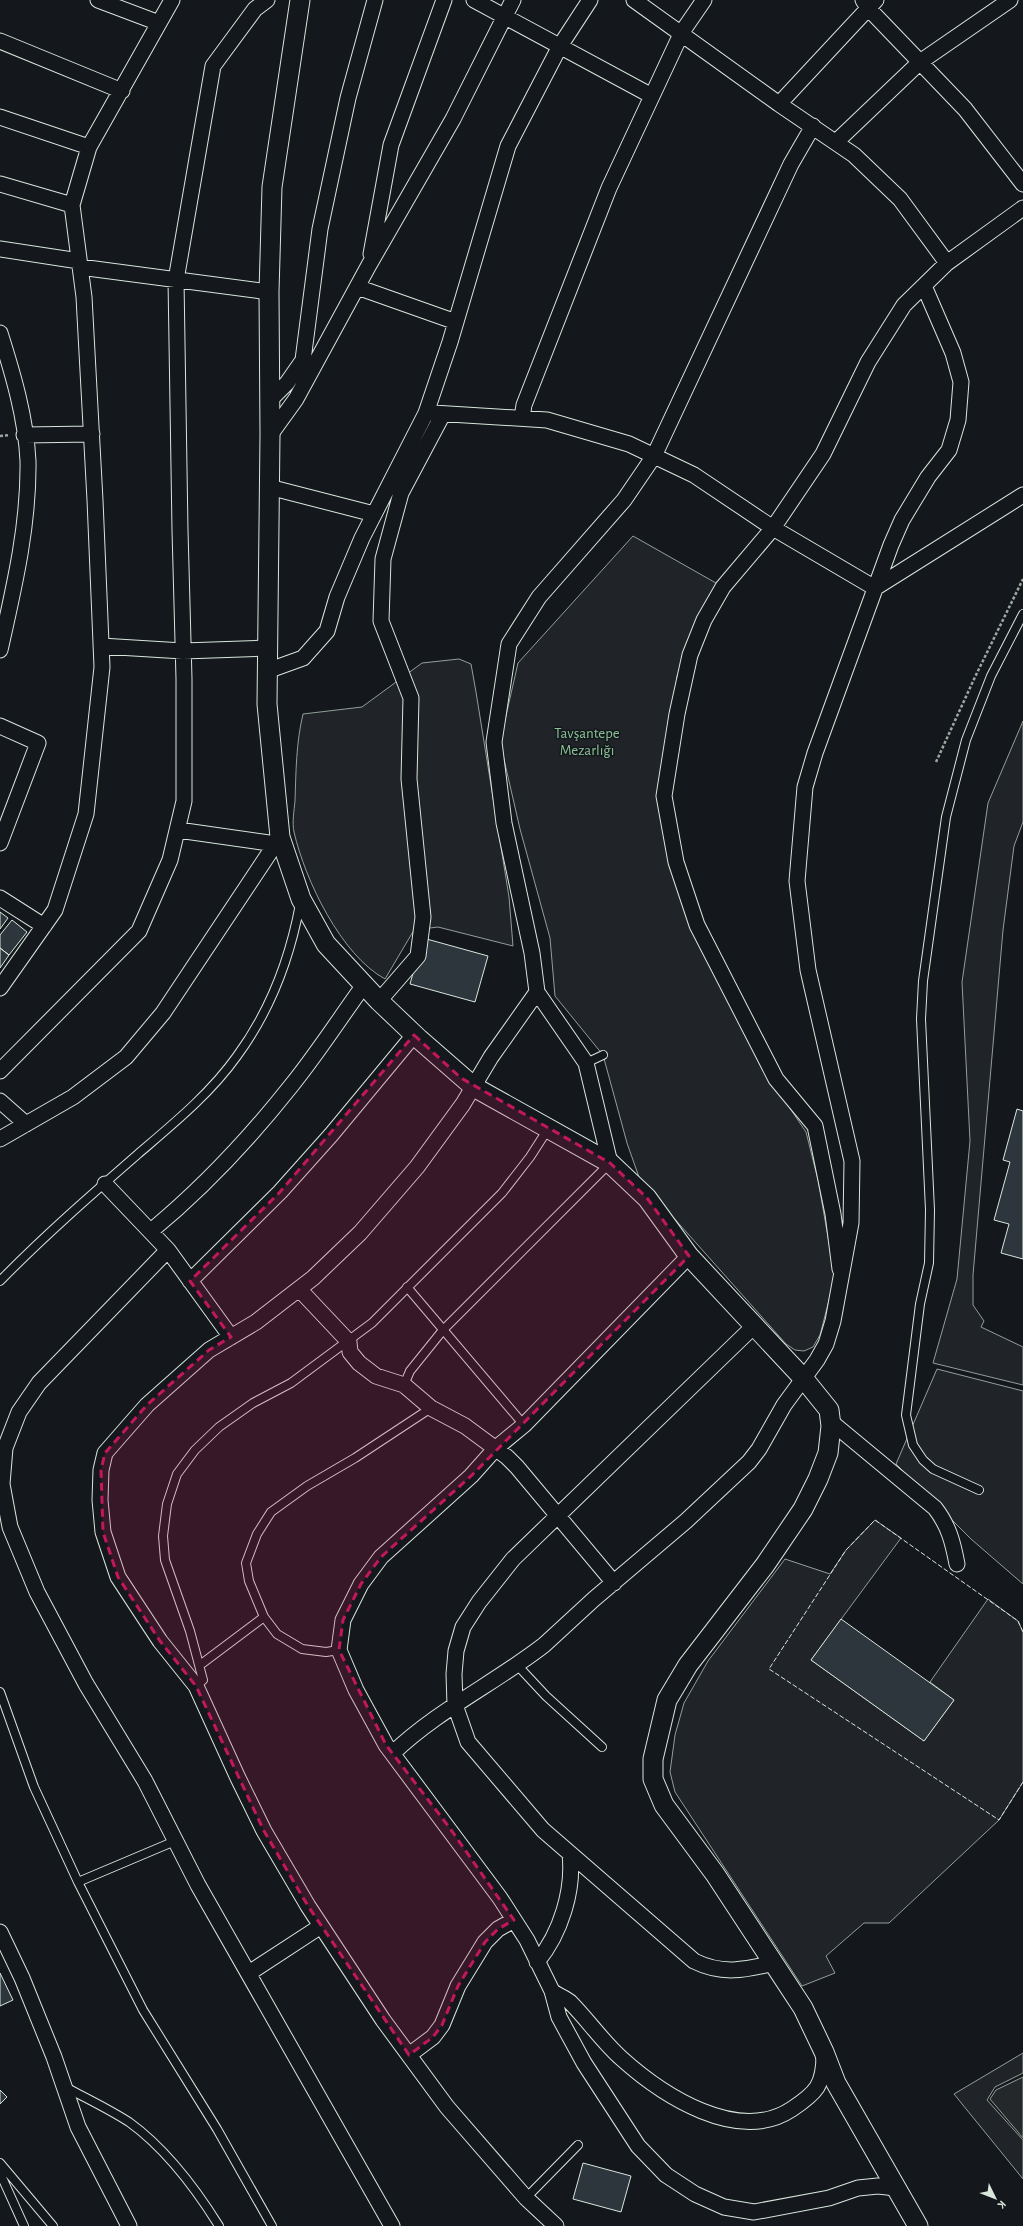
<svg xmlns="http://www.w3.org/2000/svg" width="1023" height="2226" font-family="'Alegreya Sans',sans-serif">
<rect width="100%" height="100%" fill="#14181c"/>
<path fill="#202428" stroke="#939e99" d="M633,536L723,587L677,676L669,763L672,862L777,1089L806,1132L818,1180L835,1277L820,1335L813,1347L804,1351L795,1350L786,1344L640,1180L627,1143L603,1055L555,996L550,938L520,829L500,742L518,663Z
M459,659L471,664L476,692L509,897L513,946L438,927L414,930L385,979C341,955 305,880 294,832C292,823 294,811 295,801C296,772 296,743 303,714L362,707L422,663Z
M1023,721V822L1014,846L1003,930L973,1275V1305L984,1321L981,1327L1023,1347V1385L933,1363L957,1279L970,1141L962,982L988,803Z
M937,1369L1023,1391V1584L971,1539L896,1464Z
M875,1520L901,1538L811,1660L924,1741L954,1700L930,1682L988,1599L1018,1621L1023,1632V1782L999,1820L889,1923H864L826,1956L835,1973L802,1986L675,1792L670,1772L675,1735L684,1703L708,1661L785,1559L830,1574L846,1550Z
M1023,2053V2073L995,2087L987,2100L1023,2140V2179L954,2094Z"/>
<path fill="#24282b" stroke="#939e99" d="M1023,2077V2138L990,2099L996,2090Z"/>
<path fill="#2c363c" stroke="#d8e6dc" d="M0,912L8,918L0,929Z
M12,920L27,932L9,955L0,948V935Z
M423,938L488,956L475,1002L410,984Z
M0,948L9,955L0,968Z
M1017,1109L1023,1111V1259L1001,1253L1009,1224L994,1220L1010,1162L1003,1160Z
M841,1619L954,1700L924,1741L811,1660Z
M0,1973L13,2000L0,2006Z
M0,2090L7,2097L0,2104Z
M583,2163L631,2176L621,2212L573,2199Z"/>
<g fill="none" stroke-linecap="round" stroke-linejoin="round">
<defs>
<path id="service" d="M586,1063L603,1055
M0,1281C44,1236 91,1195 138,1154C173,1124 210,1094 237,1056C270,1011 290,958 300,904
M407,1287L524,1425
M404,1385L410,1371L443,1330L610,1163
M979,1490L933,1469L923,1460L913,1445L906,1415L920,1304L929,1263L930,1210L921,1019L923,981L946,817L966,740L991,676L1023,614
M339,1650L326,1652L302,1649L277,1634L264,1617L249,1581L246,1563L257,1534L271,1512L307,1486L355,1458L431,1408
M200,1665L264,1617
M518,1666L546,1696L602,1747
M196,1686L203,1680L190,1631L165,1560L163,1536L167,1504L177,1474L195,1450L219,1427L253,1403L291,1383L372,1323L502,1193L530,1157L548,1129
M0,1692L34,1787L78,1882L143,2010L217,2129L272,2226
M78,1882L175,1841
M65,2087C86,2098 109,2109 129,2122C165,2148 196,2189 219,2226
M0,2163L53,2226
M0,2173L24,2226
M526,2198L578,2145"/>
<path id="minor" d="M98,0L159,23
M474,0L652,96
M634,0L779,104L854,155L900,199L947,263
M863,0L868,8L965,109L1023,184
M0,41L122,91
M779,104L876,0
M0,117L89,147
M836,142L920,62L1010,0
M0,184L72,205
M0,249L79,261
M371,254L391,145L444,0
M80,267L269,292
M357,287L456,322
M0,333C13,374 26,418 28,461C29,525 14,588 0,650
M270,400L287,383L303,360L320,229L348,98L375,0
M433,413L547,420L629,444L694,475L773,528L875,588
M522,418L524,405L609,188L682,32L704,0
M24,435L92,434
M270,435L296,399L369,265L453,119L513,0
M269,487L374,514
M875,588L1023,495
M101,646L183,651L267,648
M267,671L303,658L327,631L337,597L362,538L426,413L450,342L508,146L560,46L590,0
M0,726L38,743L0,843
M178,830L276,844
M0,898L44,926
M0,988L55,910L86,814L102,667L95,500L84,297L72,205L89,147L172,0
M537,992L491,1057L463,1104L417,1167L360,1233L313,1278L256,1322L209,1350L147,1405L105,1453L101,1470L100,1500L103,1532L118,1577L160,1641L196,1686L238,1778L264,1831L308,1906L383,2020L447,2107L526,2198L556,2226
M379,1001L418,956L423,917L409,779L411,698L381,621L383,559L401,493L443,414
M0,1071L139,931L170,860L184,801V679L180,530L176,280L213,66L255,9L267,0
M0,1101L26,1124
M0,1139L73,1097L126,1057L163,1013L280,837
M610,1163L586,1063L537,992L532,953L504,823L494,742L509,644L539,597L624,500L654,456L791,164L813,126
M105,1184L168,1250L231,1337
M151,1231C203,1188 249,1139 291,1086C317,1054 340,1018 364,985
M168,1250L39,1383L19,1412L5,1448L2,1484L10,1527L37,1592L86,1684L145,1781L198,1885L392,2226
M689,1256L524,1425L496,1448L471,1476L381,1557L361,1584L343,1620L339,1650L356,1690L386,1745L500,1898L527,1940L552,1991L559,2017L584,2063L638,2146L666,2175L695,2194L724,2207L754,2212L829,2198L858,2188L878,2186L896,2188
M840,1269L833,1214L815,1126L776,1079L697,925L676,862L664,796L677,714L690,655L704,620L723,587L773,528L823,454L868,362L904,305L947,263L1023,208
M190,1281L280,1192L331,1135L414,1035
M299,1289L349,1342L350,1352L359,1363L376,1376L404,1385L431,1408L465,1426L507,1457L517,1467L614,1583
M753,1327L513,1559L479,1602L463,1627L456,1651L454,1674L455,1705L468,1742L543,1830L694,1961C722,1975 745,1970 774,1963
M830,1421L935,1508C949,1526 953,1543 957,1564
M393,1753C438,1710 495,1683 544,1645L594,1599L686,1521L749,1462L759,1449L784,1405L817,1360L826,1344L833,1321L851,1223L852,1161L808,970L797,881L805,787L815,753L891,545L902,520L928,477L949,450L958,420L961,382L953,353L924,286
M0,1932L22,1978L54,2057L78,2127L129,2226
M537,1962C561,1933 574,1890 570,1854
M249,1973L321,1926
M552,1991C557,1995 565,1998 570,2002C588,2020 602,2041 621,2058C662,2095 738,2145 792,2109C816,2093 824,2085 824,2055
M409,2055L433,2037L442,2025L458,1986L485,1942L498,1929L514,1920"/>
<path id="tertiary" d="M300,0L272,187L269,292L270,435L267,704L280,837L301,899L326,944L379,1001L419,1039L474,1087L610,1163L647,1198L689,1256L804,1379L829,1410L831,1426L828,1453L818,1479L803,1509L765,1565L688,1665L667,1700L653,1759V1779L664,1805L715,1874L803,2008L824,2052L836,2083L918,2226"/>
</defs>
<use href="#service" stroke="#d8e6dc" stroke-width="10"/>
<use href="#minor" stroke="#d8e6dc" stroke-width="17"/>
<use href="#tertiary" stroke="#d8e6dc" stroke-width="21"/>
<path stroke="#9da8a2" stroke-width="2.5" stroke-dasharray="3 2" stroke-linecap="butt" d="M0,436L10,435
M936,762L975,677L1023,579"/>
<use href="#service" stroke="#14181c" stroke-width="8"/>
<use href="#minor" stroke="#14181c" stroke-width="15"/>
<use href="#tertiary" stroke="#14181c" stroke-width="19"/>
<path stroke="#d8e6dc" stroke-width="1" stroke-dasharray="5 2" stroke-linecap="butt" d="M1023,1632L1018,1621L875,1520L846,1550L769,1669L999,1820L1023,1782"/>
</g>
<path fill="#c2185b" fill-opacity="0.2" stroke="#c2185b" stroke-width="3" stroke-dasharray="8 5" stroke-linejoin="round" d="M414,1035L461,1078L610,1163L647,1198L689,1256L471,1476L381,1557L361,1584L343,1620L339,1650L386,1745L449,1827L514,1920L498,1929L485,1942L458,1986L442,2025L433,2037L409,2055L308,1906L264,1831L196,1686L160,1641L118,1577L103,1532L101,1470L105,1453L147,1405L209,1350L231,1337L190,1281L280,1192Z"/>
<g text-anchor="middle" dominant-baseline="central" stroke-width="3" stroke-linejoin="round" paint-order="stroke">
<g font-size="15" fill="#8ac095" stroke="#14181c">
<text x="587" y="733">Tavşantepe<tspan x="587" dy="17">Mezarlığı</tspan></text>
</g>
</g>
<g transform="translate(995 2198) rotate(133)" stroke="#14181c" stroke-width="3" paint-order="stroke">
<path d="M0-3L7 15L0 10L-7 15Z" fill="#d8e6dc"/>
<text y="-6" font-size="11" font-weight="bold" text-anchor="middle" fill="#d8e6dc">K</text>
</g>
</svg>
